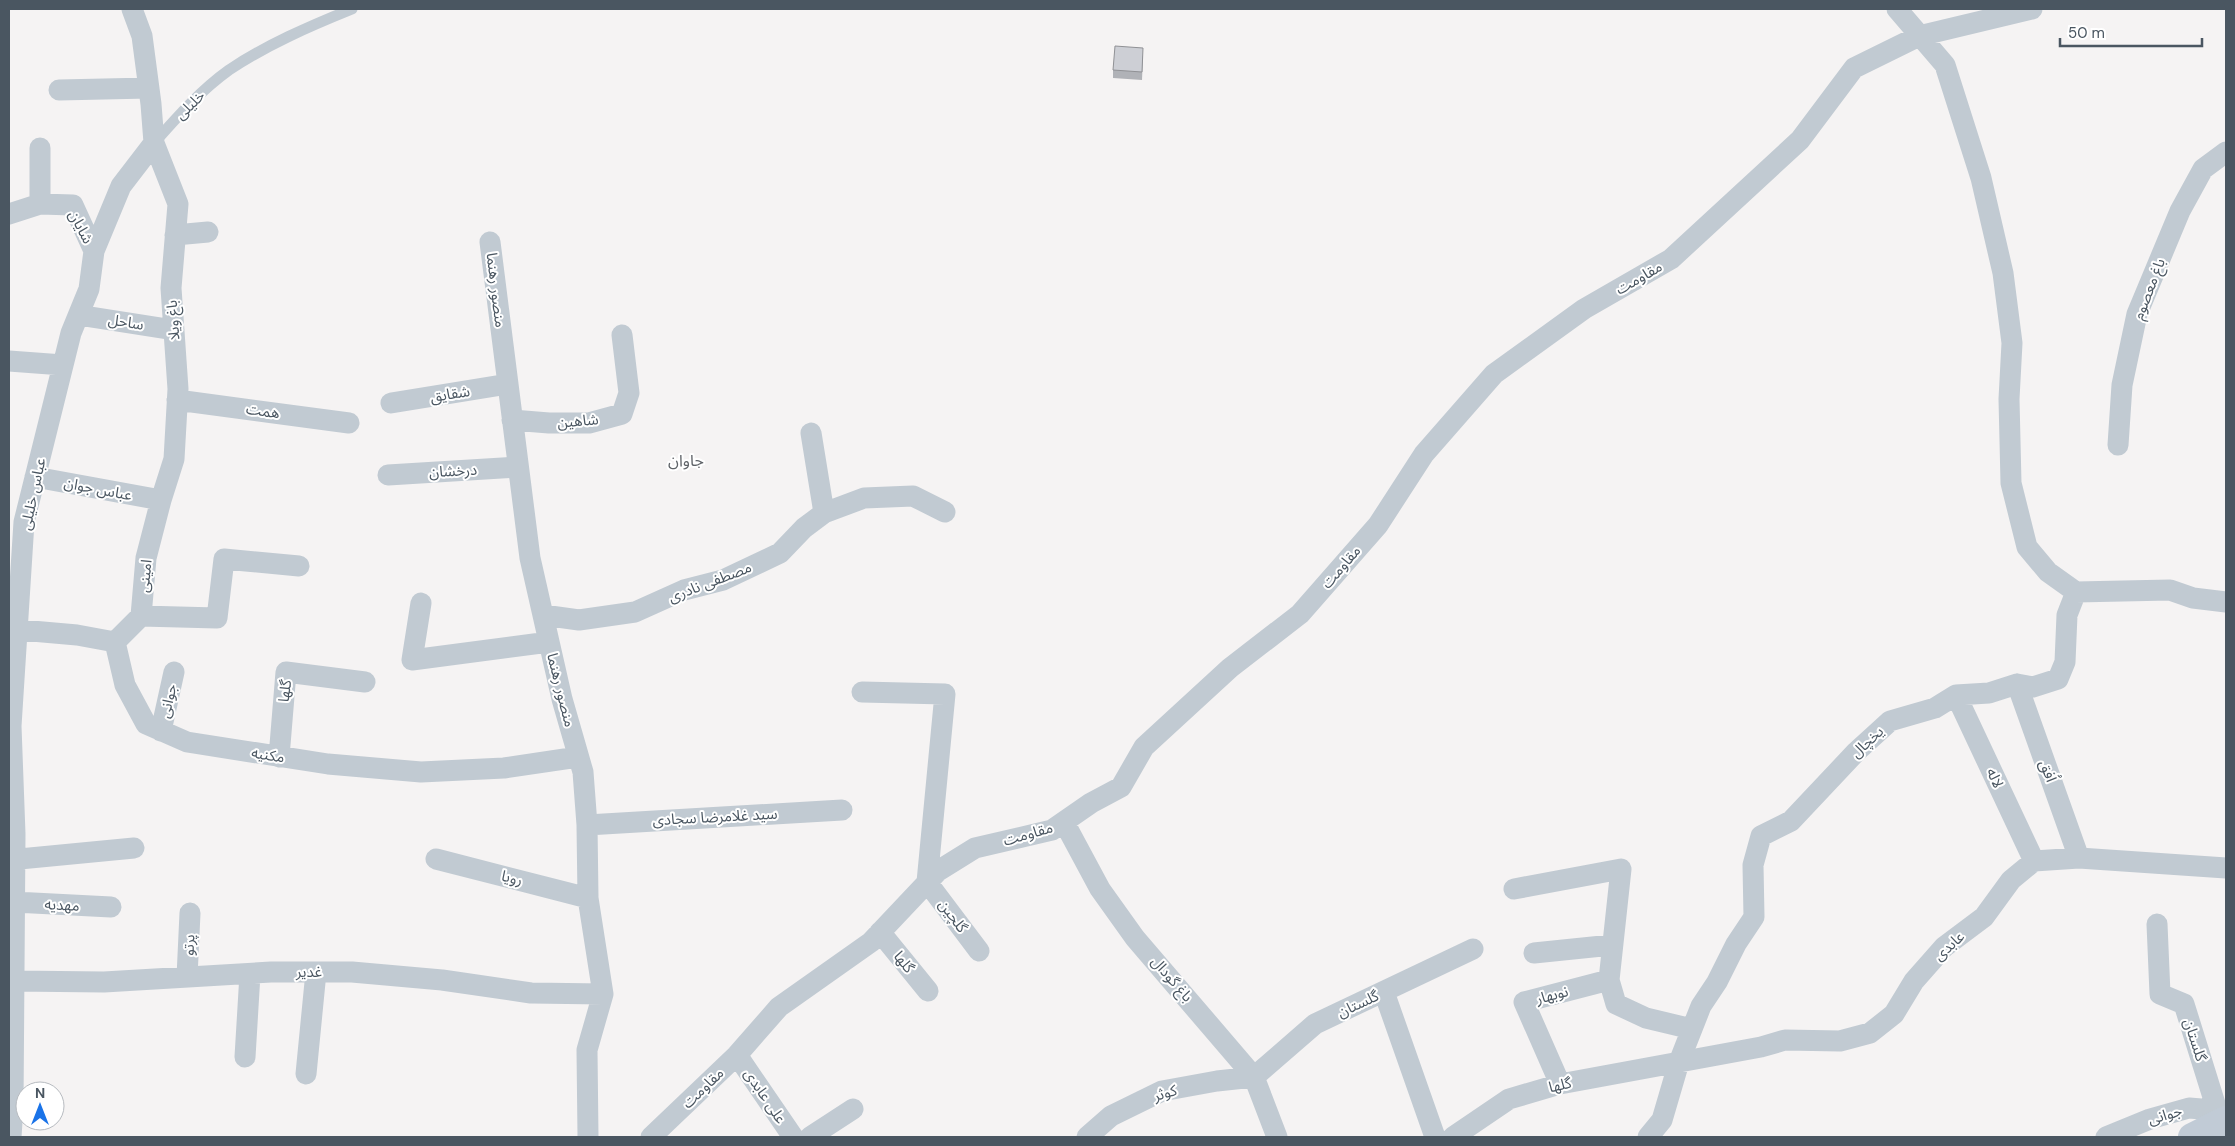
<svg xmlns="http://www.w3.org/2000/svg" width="2235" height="1146" font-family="'DM Sans','Noto Sans Arabic',sans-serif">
<rect width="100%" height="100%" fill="#f5f3f3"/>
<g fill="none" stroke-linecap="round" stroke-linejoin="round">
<path stroke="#c1cad2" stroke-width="11" d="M155,142C178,116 201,90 229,70C266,45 310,26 352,9"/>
<path stroke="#c1cad2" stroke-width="21" d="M1897,9L1945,65L1981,178L2003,273L2012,343L2009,399L2011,483L2027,547L2048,572L2076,592
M59,90L149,88
M40,148V204
M9,214L40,204L73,205L94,251
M175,235L208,232
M490,242L530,558L562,699L583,772L587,825L588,898L603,994L587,1050L588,1137
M78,315L174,330
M9,361L63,365
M177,400L349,423
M391,403L508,384
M512,420L549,423H589L622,414L629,393L622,335
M811,433L824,513
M2118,445L2122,385L2137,314L2180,211L2203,169L2226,152
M388,475L518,467
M35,477L161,500
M421,603L412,660L549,642
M543,615L579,620L635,612L684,590L723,580L780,553L804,528L824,513L864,498L913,496L945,512
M141,616L217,618L224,559L299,566
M9,629L77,635L115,642L125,685L146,724L187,742L328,764L421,772L504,768L578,757
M115,642L141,616L146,558L161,500L174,459L178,389L171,288L178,204L154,143L151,104L142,36L132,9
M2017,684L2079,858
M862,692L945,694L927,882L979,951
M1956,695L2034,861
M161,731L174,672
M279,757L286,672L365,682
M1064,822L1100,889L1135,938L1254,1077L1277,1137
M587,825L842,810
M436,859L588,898
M9,860L134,848
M1514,889L1621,869L1609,980L1616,1004L1646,1018L1692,1029
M14,902L111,907
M2157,924L2160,994L2184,1004L2217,1110
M880,932L928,991
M1534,953L1612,945
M187,977L190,913
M14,981L104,982L271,972H352L442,980L531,993L603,994
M1384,992L1435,1137
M737,1055L793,1137
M245,1057L250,974
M306,1074L316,972
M1560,1084L1524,1002L1609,980
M11,1137L13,1106L15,834L11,726L24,522L71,333L89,289L94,251L121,186L154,143
M651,1137L737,1055L779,1007L871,942L938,871L975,848L1052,830L1091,803L1121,787L1144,747L1230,668L1300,614L1378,525L1424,454L1494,374L1584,309L1671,259L1800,140L1854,68L1919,36L2032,9
M810,1137L853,1109
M1087,1137L1111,1116L1162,1091L1217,1081L1254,1077L1315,1024L1473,949
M1453,1137L1509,1099L1560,1084L1761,1047L1785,1040L1840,1041L1870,1033L1894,1014L1914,981L1944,947L1984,917L2011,880L2034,861L2079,858L2226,868
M1648,1137L1662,1120L1679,1062L1701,1006L1717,982L1736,944L1754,917L1753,865L1761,836L1791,821L1856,752L1890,721L1935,708L1956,695L1989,693L2017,684L2033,687L2058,679L2065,662L2067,615L2076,592L2170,590L2193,598L2226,602
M2106,1137L2150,1119L2189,1108L2226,1111"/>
<path stroke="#c1cbd6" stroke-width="28" d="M2192,1137L2226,1120"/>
</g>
<path fill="#b0b2b7" d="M1143,56L1142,80L1113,78V70Z"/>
<path fill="#cdcfd5" stroke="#909195" d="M1115,46L1143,48L1142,72L1113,70Z"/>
<g text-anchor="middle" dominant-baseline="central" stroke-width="4" stroke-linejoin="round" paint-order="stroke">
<g font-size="15" fill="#4a5661" stroke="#fff">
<text transform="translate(190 105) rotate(-44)">خلیلی</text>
<text transform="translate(81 227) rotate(62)">شایان</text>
<text transform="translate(1639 278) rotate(-30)">مقاومت</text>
<text transform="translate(2149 289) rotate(-69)">باغ معصوم</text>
<text transform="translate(496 290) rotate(83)">منصور رهنما</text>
<text transform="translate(173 320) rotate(-94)">باغ ویلا</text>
<text transform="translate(126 322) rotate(9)">ساحل</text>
<text transform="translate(450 394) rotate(-9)">شقایق</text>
<text transform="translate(263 411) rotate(8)">همت</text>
<text transform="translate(578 421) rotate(-5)">شاهین</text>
<text transform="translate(453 471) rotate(-3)">درخشان</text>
<text transform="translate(98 489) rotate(11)">عباس جوان</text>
<text transform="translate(33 494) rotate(-78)">عباس خلیلی</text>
<text transform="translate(1341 567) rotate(-49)">مقاومت</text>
<text transform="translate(145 576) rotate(-84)">امینی</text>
<text transform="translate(710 582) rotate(-21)">مصطفی نادری</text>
<text transform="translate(561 690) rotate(76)">منصور رهنما</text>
<text transform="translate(285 691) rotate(-83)">گلها</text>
<text transform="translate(168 701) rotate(-77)">جوانی</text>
<text transform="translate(1867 742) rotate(-43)">یخچال</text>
<text transform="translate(268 755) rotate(9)">مکنیه</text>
<text transform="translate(2048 771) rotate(70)">اُفق</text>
<text transform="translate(1995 778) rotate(65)">لاله</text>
<text transform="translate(715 817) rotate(-3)">سید غلامرضا سجادی</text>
<text transform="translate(1028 834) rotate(-16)">مقاومت</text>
<text transform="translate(512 878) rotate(14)">رویا</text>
<text transform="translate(62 905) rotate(3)">مهدیه</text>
<text transform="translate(953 916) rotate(53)">گلچین</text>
<text transform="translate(189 945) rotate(-88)">پرتو</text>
<text transform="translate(1949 946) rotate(-42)">عابدی</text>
<text transform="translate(904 962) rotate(51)">گلها</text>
<text x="309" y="972">غدیر</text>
<text transform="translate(1172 979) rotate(49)">باغ گودال</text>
<text transform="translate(1552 995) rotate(-15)">نوبهار</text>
<text transform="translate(1358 1004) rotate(-25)">گلستان</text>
<text transform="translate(2195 1040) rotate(72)">گلستان</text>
<text transform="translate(1560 1085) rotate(-13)">گلها</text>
<text transform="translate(703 1088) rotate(-44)">مقاومت</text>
<text transform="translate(1165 1093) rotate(-17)">کوثر</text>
<text transform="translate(765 1096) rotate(56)">علی عابدی</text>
<text transform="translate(2165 1115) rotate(-16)">جوانی</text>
</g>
<g font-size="16" fill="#5f6368" stroke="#fff">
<text x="686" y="460">جاوان</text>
</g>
</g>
<rect width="2235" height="1146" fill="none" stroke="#4a5661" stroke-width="20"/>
<g transform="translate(40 1106)"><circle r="24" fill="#ffffff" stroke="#b7bbc0"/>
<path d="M0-4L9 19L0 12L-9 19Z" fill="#1a73e8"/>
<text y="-8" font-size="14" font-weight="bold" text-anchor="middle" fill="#4a5661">N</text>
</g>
<path d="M2060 38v8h142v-8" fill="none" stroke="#4a5661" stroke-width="2.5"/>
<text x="2068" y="38" font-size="15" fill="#4a5661" stroke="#ffffff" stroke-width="4" paint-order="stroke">50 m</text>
</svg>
